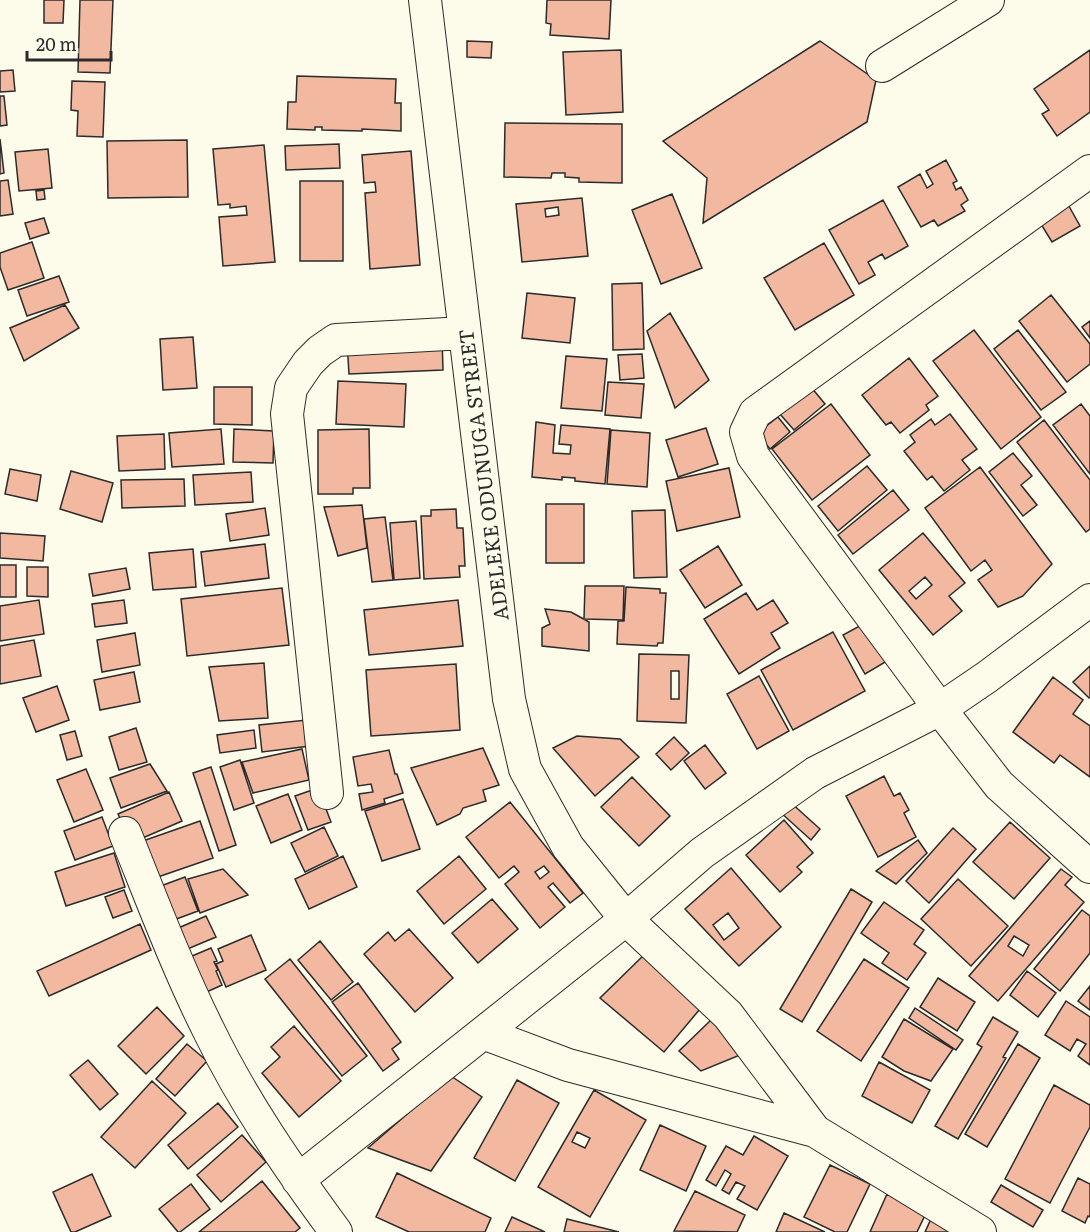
<svg xmlns="http://www.w3.org/2000/svg" width="1090" height="1232" font-family="Literata,serif">
<rect width="100%" height="100%" fill="#fdfbea"/>
<path fill="#f2b8a0" stroke="#2b2b2b" stroke-width="1.5" fill-rule="evenodd" d="M44,0H64L63,23H44Z
M80,0H113L110,73L78,72Z
M547,0H611L609,39L550,35L551,24L546,23Z
M467,41L492,42L491,58L467,57Z
M820,41L876,80L867,122L703,223L707,178L663,141Z
M621,50L623,112L566,115L563,52Z
M1090,50V112L1057,136L1042,114L1049,110L1034,89Z
M13,70L15,91L0,92V71Z
M297,76L396,79L395,103H401V131L362,129V131L322,130V127H315V130L287,129L288,102H296Z
M72,81L105,82L103,137L77,136L78,111L71,110Z
M0,96H4L7,125L0,126Z
M505,123L622,124V183L579,182V178L565,177V173H552L551,178L504,177Z
M0,139L4,173L0,174Z
M187,140L188,197L108,198L107,141Z
M339,144L340,168L286,170L285,146Z
M264,145L275,262L223,266L219,217L247,215L246,206L230,208V204L218,205L213,149Z
M48,149L52,188L19,191L15,152Z
M411,151L420,265L370,269L365,193L376,192L375,182L364,183L362,155Z
M946,160L957,181L953,183L956,190L961,187L968,200L961,205L965,211L938,226L934,220L921,227L898,187L920,174L927,188L933,184L926,171Z
M8,180L13,214L0,216V181Z
M300,181H343V261H300Z
M44,190L45,199L37,200L36,191Z
M672,194L702,268L661,284L632,210Z
M582,198L588,256L522,262L516,204ZM558,207L559,215L546,217L545,209Z
M1065,199L1080,226L1052,242L1036,216Z
M883,200L908,246L885,259L882,254L868,262L875,275L859,284L829,230Z
M44,218L49,233L30,239L25,223Z
M32,242L44,278L8,290L0,267V253Z
M824,243L854,295L795,330L764,278Z
M59,276L69,302L27,316L18,290Z
M642,283L644,349L613,350L612,284Z
M527,293L575,298L570,343L522,338Z
M1051,295L1090,344V364L1067,382L1019,321Z
M65,305L79,328L24,361L10,328Z
M670,313L709,380L675,408L647,331Z
M1090,321V338L1082,327Z
M974,330L1041,417L1001,449L933,361Z
M1018,330L1066,392L1041,410L994,349Z
M193,337L197,388L163,390L160,339Z
M442,337L443,370L349,374L347,342Z
M642,354L644,378L620,380L618,355Z
M566,356L607,359L602,411L561,408Z
M909,358L938,396L926,405L929,410L900,433L891,422L886,425L862,395Z
M338,381L406,384L404,427L336,424Z
M608,382L644,384L641,418L605,415Z
M214,387H252V425L214,424Z
M811,387L825,404L794,430L779,413Z
M831,404L870,455L812,500L772,449Z
M1081,404L1090,416V474L1053,425Z
M950,414L977,449L962,460L970,470L944,491L932,476L927,480L904,451L915,442L910,435L931,419L935,425Z
M778,417L790,432L770,449L757,433Z
M1044,420L1090,480V529L1086,532L1017,442Z
M536,422L555,425L553,453L570,454L571,445L559,444L561,425L610,429L605,484L575,481V478L562,477V480L532,477Z
M706,428L718,464L678,477L666,440Z
M221,429L224,464L172,467L169,433Z
M234,429L274,431L273,463L233,462Z
M369,429L370,488H353V494H318V430Z
M611,430L650,433L647,487L607,484Z
M164,434L165,469L119,471L117,436Z
M1013,453L1032,476L1021,485L1037,505L1023,516L989,472Z
M867,466L887,490L838,531L818,506Z
M980,467L1052,564L1023,596L998,607L978,580L992,570L985,560L971,571L925,508Z
M729,468L740,517L677,531L666,481Z
M10,469L41,475L37,501L5,494Z
M71,471L113,483L102,522L60,509Z
M251,472L253,502L195,505L193,475Z
M184,479L185,506L122,508L121,480Z
M893,490L909,510L853,554L838,535Z
M546,504H584V563H546Z
M362,505L367,548L338,556L324,507Z
M265,508L269,535L230,541L226,514Z
M456,509L457,528H463L465,566H459L460,577L424,579L421,516H431V510Z
M665,510L667,577L634,578L632,511Z
M385,517L393,580L372,582L364,519Z
M416,521L420,578L394,580L390,523Z
M0,533L45,536L43,561L0,558Z
M923,533L965,583L949,596L962,611L933,635L879,570ZM925,577L932,585L916,599L909,591Z
M265,544L269,578L205,586L201,552Z
M718,546L742,585L705,608L680,570Z
M193,549L196,587L153,590L149,553Z
M0,565H16V597H0Z
M27,567H48V597L27,596Z
M126,568L130,589L93,596L89,574Z
M585,586H624L623,620L584,619Z
M626,587L660,589V593H666L663,643H658L657,646L617,644L618,621H624Z
M282,588L289,645L187,656L181,599Z
M746,593L757,610L773,600L788,623L771,633L780,648L739,674L704,619Z
M39,600L44,634L0,641V606Z
M124,600L127,623L95,627L92,604Z
M458,600L463,646L369,655L364,610Z
M545,609L571,612L589,622V651L542,646V628L550,624Z
M865,623L887,661L865,674L843,635Z
M833,632L865,691L793,730L761,670Z
M135,633L140,665L102,672L97,640Z
M34,640L41,676L0,684V646Z
M639,654L689,655L686,723L637,721ZM671,671H679V699H671Z
M264,663L268,718L219,721L209,667Z
M456,664L460,730L371,736L366,670Z
M1090,666V697L1089,698L1073,682Z
M134,672L140,702L100,710L94,680Z
M759,676L789,731L757,749L727,694Z
M1053,677L1083,700L1073,714L1090,726V777L1060,755L1054,763L1013,732Z
M57,686L69,720L36,732L23,698Z
M307,720L310,746L262,752L259,725Z
M136,728L147,762L119,770L109,737Z
M254,730L256,748L220,753L217,735Z
M75,731L82,756L67,760L60,735Z
M577,736L620,739L639,757L595,796L553,748Z
M674,737L689,753L671,770L656,754Z
M705,745L726,773L705,789L684,761Z
M483,748L499,785L483,790L486,801L463,808L460,814L437,825L411,768Z
M302,749L309,780L253,793L242,762Z
M389,750L395,774H397L403,793L384,799L385,803L362,810L359,794L373,792L371,784L358,786L353,757Z
M240,760L254,803L234,810L220,767Z
M150,764L167,791L121,808L110,778Z
M211,767L236,845L219,851L193,773Z
M86,769L103,810L74,822L57,780Z
M884,776L894,796L900,793L909,810L904,813L916,837L878,857L846,796Z
M632,777L670,816L639,846L601,807Z
M318,788L331,822L308,830L295,796Z
M169,792L182,821L131,843L118,814Z
M288,794L302,830L271,843L256,806Z
M403,799L420,849L382,861L365,811Z
M789,801L820,829L811,840L780,812Z
M510,802L583,893L570,903L553,883L548,887L565,907L540,928L505,884L519,872L514,866L499,878L466,837ZM544,866L549,872L540,879L535,872Z
M102,817L113,846L75,860L64,831Z
M784,820L813,853L797,867L802,872L780,892L746,855Z
M200,821L213,858L152,879L140,842Z
M1010,822L1050,858L1014,899L973,862Z
M324,827L338,856L305,872L291,843Z
M953,828L976,849L929,903L906,881Z
M918,840L927,853L896,884L876,871Z
M114,853L125,887L66,906L55,872Z
M343,856L357,887L309,909L295,879Z
M459,856L486,889L444,924L417,891Z
M731,868L781,927L739,966L685,909ZM728,913L739,928L724,940L713,925Z
M223,869L248,895L200,913L188,879Z
M1061,869L1072,877L1065,885L1084,902L998,1001L969,976ZM1014,936L1029,945L1023,956L1008,946Z
M185,877L198,911L171,921L158,887Z
M958,879L1008,926L971,966L921,919Z
M851,889L872,902L802,1022L780,1009Z
M124,890L132,911L113,918L105,897Z
M492,899L518,929L478,963L452,933Z
M884,902L924,930L914,944L926,953L907,980L882,963L889,953L861,933Z
M1082,910L1090,916V953L1060,991L1034,969Z
M206,916L216,937L185,950L176,929Z
M140,924L151,950L49,996L37,971Z
M409,929L453,978L415,1012L364,954L388,932L395,941Z
M251,935L266,970L226,987L216,964L223,961L218,949Z
M320,941L353,982L331,1000L298,960Z
M211,948L217,961L214,962L218,970L216,971L222,985L200,995L185,959Z
M648,951L705,1003L664,1052L600,998Z
M290,959L367,1056L342,1076L265,979Z
M864,959L909,988L861,1061L817,1031Z
M1027,971L1056,993L1038,1017L1010,995Z
M938,978L975,1002L957,1031L920,1007Z
M358,983L401,1042L392,1049L399,1059L383,1071L332,1002Z
M1090,986V1010L1078,1001Z
M1066,1001L1090,1017V1065L1078,1056L1086,1044L1077,1039L1070,1051L1045,1035Z
M157,1007L184,1036L146,1074L118,1046Z
M915,1008L963,1040L956,1050L909,1018Z
M993,1017L1018,1032L1003,1057L1006,1058L958,1139L935,1126L982,1047L977,1044Z
M712,1019L745,1053L701,1071L679,1051Z
M904,1019L953,1049L931,1081L904,1071L882,1057Z
M294,1026L341,1081L299,1117L262,1073L280,1057L271,1047Z
M187,1044L207,1061L175,1096L156,1079Z
M1018,1044L1040,1058L987,1147L965,1134Z
M88,1060L118,1094L100,1110L70,1075Z
M879,1062L930,1090L912,1123L862,1096Z
M451,1076L482,1097L431,1171L368,1148Z
M517,1080L559,1103L515,1181L474,1158Z
M152,1081L186,1113L135,1168L101,1137Z
M1054,1085L1090,1105V1127L1050,1203L1005,1179Z
M594,1090L646,1120L590,1217L538,1187ZM577,1132L590,1138L585,1148L572,1142Z
M218,1103L238,1127L188,1169L168,1145Z
M660,1125L706,1146L686,1191L640,1170Z
M242,1135L266,1162L221,1202L197,1175Z
M754,1136L788,1156L757,1210L737,1199L745,1186L736,1182L729,1194L722,1190L731,1174L725,1170L716,1186L706,1180L726,1146L743,1155Z
M830,1165L870,1184L847,1232H835L804,1217Z
M397,1173L491,1218L485,1232H409L376,1217Z
M92,1174L111,1216L75,1232H71L53,1192Z
M1078,1178L1090,1184V1217L1088,1216L1085,1223L1062,1211Z
M262,1181L300,1228L295,1232H199Z
M191,1184L210,1209L180,1232H178L159,1209Z
M1001,1185L1043,1210L1033,1227L991,1202Z
M695,1191L745,1215L737,1232L674,1231Z
M887,1194L926,1213L917,1232H870Z
M784,1213L825,1232H776Z
M512,1217L545,1232H505Z
M567,1219L619,1232H564Z
M931,1219L958,1232H925Z"/>
<g fill="none" stroke-linecap="round" stroke-linejoin="round">
<defs>
<path id="minor" d="M425,0L509,699L525,769L568,847L626,919L728,1015L815,1131L980,1232
M882,66L988,0
M1090,171L755,413L746,432L753,456L940,709L999,785L1090,867
M327,793L287,414L291,388L308,363L320,351L336,340L465,333
M125,833C152,900 177,967 209,1031C244,1103 289,1168 336,1232
M483,1033L568,1065L815,1131
M298,1180L620,924L702,853L815,773L940,709L987,677L1090,600"/>
</defs>
<use href="#minor" stroke="#2b2b2b" stroke-width="34"/>
<use href="#minor" stroke="#fdfbea" stroke-width="32"/>
</g>
<g text-anchor="middle" dominant-baseline="central" stroke-width="4.5" stroke-linejoin="round" paint-order="stroke">
<g font-size="20" fill="#2b2b2b" stroke="#fdfbea">
<text transform="translate(482 475) rotate(-97)">ADELEKE ODUNUGA STREET</text>
</g>
</g>
<path d="M27 51v9h84v-9" fill="none" stroke="#2b2b2b" stroke-width="3"/>
<text x="36" y="51" font-size="18" fill="#2b2b2b" stroke="#fdfbea" stroke-width="4.5" paint-order="stroke">20 m</text>
</svg>
